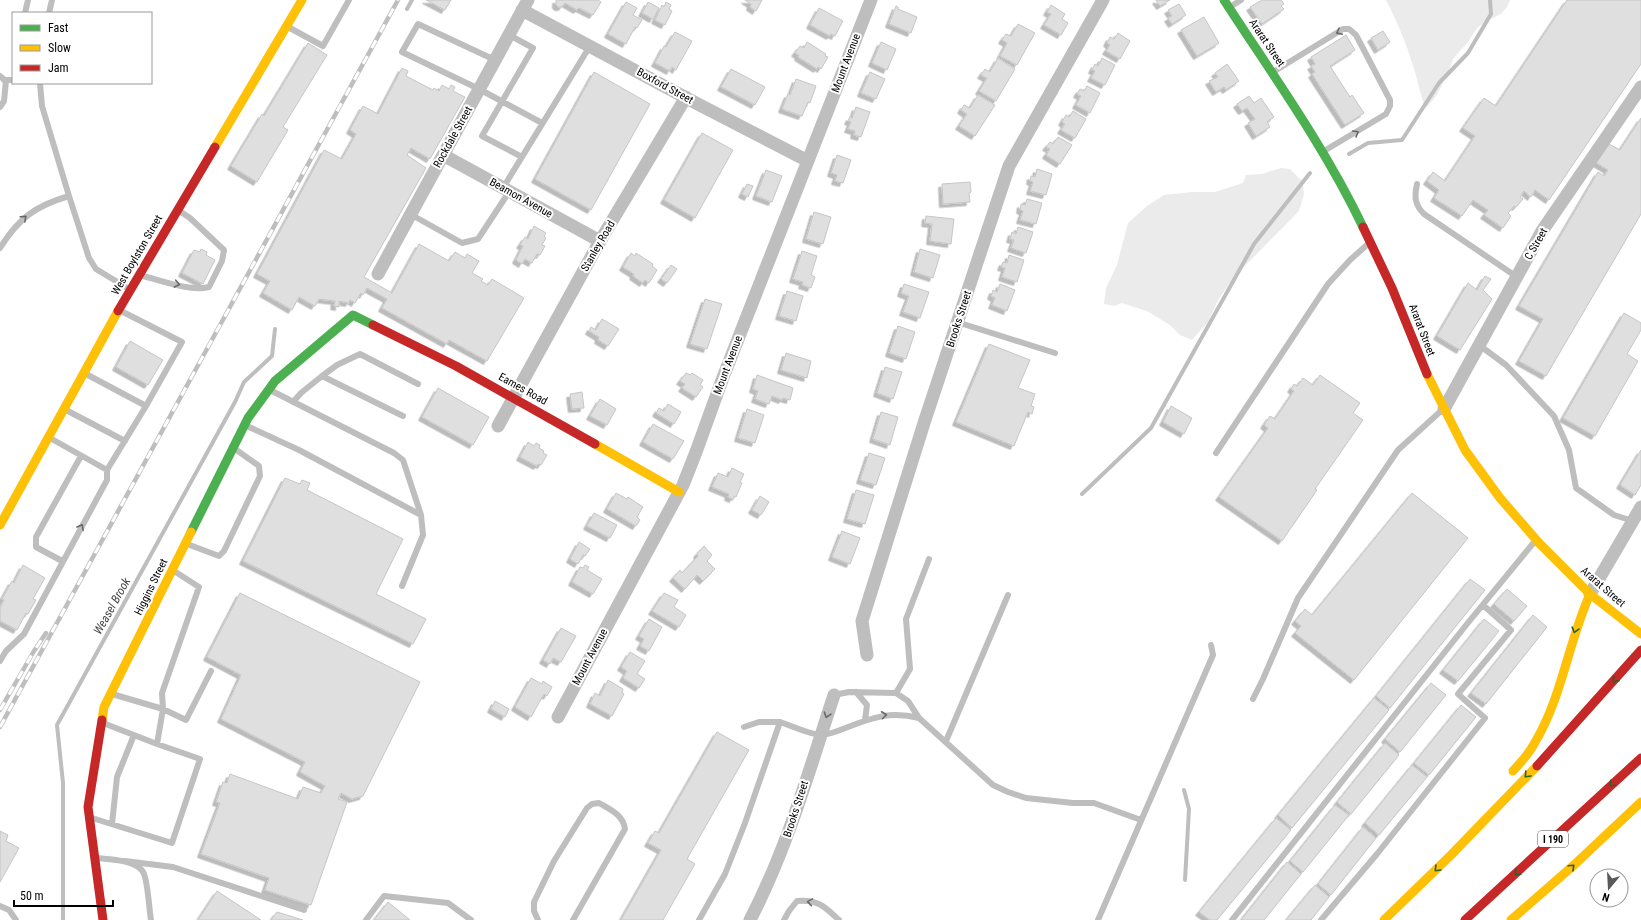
<svg xmlns="http://www.w3.org/2000/svg" width="1641" height="920" font-family="'Roboto Condensed',sans-serif">
<defs>
<filter id="shadow"><feDropShadow dx="-3.5" dy="3.5" stdDeviation="0" flood-color="#0004"/></filter>
</defs>
<rect width="100%" height="100%" fill="#fff"/>
<path fill="#ebebeb" d="M1386,0H1510L1507,7L1501,14L1485,22L1477,28L1468,42L1453,59L1448,73L1437,95L1426,108C1420,96 1419,85 1415,72C1408,48 1398,23 1386,0Z
M1281,168L1290,169L1302,181L1304,194L1299,211L1234,277L1218,300L1208,322L1192,340L1180,335L1170,325L1147,311L1122,303L1114,306L1104,304L1106,288L1117,265L1128,223L1147,206L1164,195L1192,192H1215L1243,183L1246,175L1262,174Z"/>
<g fill="none" stroke-linecap="round" stroke-linejoin="round">
<path stroke="#bebebe" stroke-width="4" d="M407,9L412,0
M1349,154L1368,143L1402,140L1439,83L1468,53L1491,14L1490,0
M1082,494L1151,428L1254,244L1310,173
M1184,790L1189,809L1185,880
M63,920V783L57,725L235,402L244,382L272,356L275,329"/>
</g>
<path fill="#dfdfdf" stroke="#c6c6c6" filter="url(#shadow)" d="M426,0H451L445,10Z
M556,0H598L601,2L593,15L579,8L577,10L565,3L562,7H558L556,5Z
M745,0H762L756,11L750,7L751,4Z
M1156,0H1170L1160,6Z
M1262,0H1281L1284,4L1281,6L1284,9L1262,24L1250,7Z
M1567,0H1641V64L1549,200L1535,190L1531,197L1524,191L1520,197L1523,199L1516,207L1514,206L1508,213L1511,216L1503,228L1484,215L1488,210L1473,200L1462,216L1434,198L1439,190L1427,181L1433,172L1445,181L1475,136L1463,128L1484,98L1496,106Z
M626,2L637,8L633,15L642,20L637,28L635,27L626,44L608,34Z
M648,2L659,8L653,19L642,13Z
M666,2L671,5L669,9L672,11L665,25L655,20L662,5L664,7Z
M1179,4L1186,15L1172,24L1168,18L1172,16L1168,10Z
M1051,5L1065,14L1062,19L1068,23L1061,35L1044,25L1051,14L1047,12Z
M896,6L898,7V9L917,17L911,33L889,24Z
M819,8L843,21L835,36L831,34L830,36L810,25Z
M1204,17L1219,43L1197,56L1181,30Z
M1018,24L1035,33L1017,65L1000,56L1007,43L1002,40L1006,34L1011,36Z
M1383,31L1390,42L1378,50L1371,38Z
M675,32L692,41L676,70L672,67L670,71L655,63L664,46L666,47Z
M1118,33L1130,41L1120,59L1106,51L1110,45L1107,43L1110,37L1114,39Z
M1346,35L1355,50L1330,66L1350,97L1352,95L1364,113L1345,125L1312,74L1315,72L1311,66L1315,64L1311,57Z
M807,42L826,54L825,56L828,57L821,69L818,67L817,69L798,57L799,55L795,53L800,46L804,48Z
M881,42L896,49L887,70L872,63Z
M308,43L327,55L283,127L288,130L257,182L231,166L262,114L264,116Z
M998,58L1015,69L996,101L979,91L987,78L981,75L985,69L990,72Z
M1102,58L1115,65L1105,85L1091,78L1095,71L1092,70L1095,64L1098,66Z
M1227,64L1239,81L1226,90L1224,87L1216,92L1209,81L1218,77L1215,73Z
M402,68L408,71L406,76L433,90L434,88L439,91L442,85L449,89L451,85L455,87L453,91L465,97L430,159L411,148L407,155L426,168L364,277L392,293L419,244L449,261L455,252L465,258L467,254L479,261L472,273L483,279L481,281L488,285L492,279L524,298L487,361L449,340L447,344L382,308L387,299L367,288L363,295L361,293L355,303L350,300L349,303L339,301V307L334,306L335,301L319,299L315,306L299,297L292,310L263,293L270,281L257,274L324,150L342,159L356,134L350,130L363,106L378,114Z
M731,69L765,87L755,105L721,87Z
M594,72L650,104L591,210L535,179Z
M870,72L885,79L876,99L861,93Z
M796,79L816,86L810,103L808,102L802,116L782,109L788,94L790,95Z
M1087,86L1100,93L1090,113L1076,105L1081,96L1077,94L1080,89L1084,91Z
M978,95L995,105L975,136L959,126L967,114L961,110L964,105L970,108Z
M1249,96L1254,103L1261,98L1274,117L1267,122L1270,127L1256,136L1248,123L1255,119L1247,108L1242,111L1237,104Z
M856,107L870,112L861,137L854,135L855,131L848,129L851,122L848,121L850,117L852,118Z
M1073,111L1086,119L1075,138L1061,130L1065,124L1062,122L1066,115L1069,117Z
M1641,118V214L1546,376L1519,361L1543,319L1519,306L1598,172L1604,176L1608,170L1595,162L1607,143L1620,150Z
M702,133L733,150L695,218L664,200Z
M1058,137L1072,145L1060,164L1046,155L1050,149L1046,147L1050,142L1053,144Z
M837,155L851,160L843,183L835,181L837,175L831,173Z
M1037,169L1052,174L1046,195L1030,191L1033,182L1030,181L1031,176L1035,177Z
M766,170L782,176L772,202L756,196Z
M970,182L971,192L969,193L970,202L943,204L942,184Z
M747,184L753,186L748,197L742,194Z
M1027,199L1042,203L1036,224L1020,220L1023,211L1020,210L1021,204L1025,205Z
M814,212L831,217L823,244L806,239Z
M926,216L954,219L951,244L930,241L932,224L925,223Z
M534,226L546,233L544,236L546,238L542,245L545,246L540,255L537,254L532,263L525,259L522,264L516,260L523,246L520,245L525,237L528,239Z
M1018,227L1033,232L1026,253L1011,248L1014,240L1010,239L1012,232L1016,234Z
M201,249L207,252L206,255L215,260L203,284L182,273L194,250L200,252Z
M920,249L940,255L933,278L914,272Z
M802,251L817,256L811,275L815,277L811,288L802,285L803,282L793,279Z
M631,253L635,256L636,253L653,264L652,266L657,270L649,283L645,280L643,283L633,276L634,274L623,267Z
M1009,255L1024,260L1017,282L1002,277L1005,268L1001,267L1003,262L1007,263Z
M671,265L677,269L667,283L661,279Z
M1485,276L1491,279L1483,290L1492,299L1460,350L1437,336L1468,283L1477,290Z
M904,284L929,292L920,318L903,312L909,296L901,293Z
M1000,284L1015,290L1007,311L992,305L995,298L991,296L993,290L997,292Z
M787,291L803,296L796,321L779,316Z
M705,299L722,304L707,349L690,344Z
M1624,313L1641,323V330L1627,354L1638,361L1595,436L1563,418Z
M602,319L619,329L608,346L598,340L599,337L589,331L591,327L596,330Z
M898,326L915,332L906,359L889,353Z
M130,341L163,360L148,385L116,367Z
M989,344L1030,360L1018,388L1035,394L1031,406L1034,407L1032,414L1028,412L1014,446L956,422Z
M786,353L811,361L807,378L781,370Z
M885,367L902,372L893,399L877,393Z
M686,373L690,375L692,373L703,380L700,385L703,387L696,397L682,388L685,384L680,381Z
M757,375L793,388L790,400L783,398L782,400L772,396L769,404L755,399L758,391L753,389Z
M1320,375L1360,403L1353,413L1363,420L1315,489L1317,490L1282,541L1219,497L1268,428L1264,425L1270,416L1275,419L1294,391L1291,389L1294,384L1297,386L1303,378L1313,385Z
M438,388L489,417L473,445L422,417Z
M582,392L584,408L572,409L570,394Z
M600,399L616,409L607,425L590,416Z
M668,404L681,412L674,424L656,413L659,408L664,411Z
M1171,406L1192,418L1184,434L1163,422Z
M747,409L764,415L755,443L738,438Z
M881,412L898,417L890,445L873,439Z
M653,424L684,441L673,459L643,442Z
M528,442L534,446L536,443L540,445L539,448L544,451L543,453L547,455L541,465L538,464L537,466L520,457Z
M1641,450V485L1635,495L1620,485Z
M869,453L885,458L876,485L860,480Z
M732,468L744,474L740,482L742,483L736,497L734,496L733,499L728,497L729,494L712,487L718,473L728,477Z
M285,478L300,484L302,480L310,483L307,490L403,539L376,594L426,619L413,644L243,561Z
M856,490L874,495L865,524L847,519Z
M616,493L627,499L628,497L643,507L637,517L640,520L636,526L607,509Z
M1412,493L1468,538L1354,680L1295,633L1301,626L1295,621L1305,609L1312,615Z
M760,496L769,502L761,515L752,510Z
M594,513L617,525L610,538L587,526Z
M842,531L860,538L850,564L832,557Z
M579,542L590,549L585,556L583,555L578,564L570,559Z
M704,546L712,555L707,561L715,569L703,581L697,575L685,589L673,578L680,570L682,573L698,556L697,554Z
M23,565L45,578L33,599L36,600L28,614L26,613L17,630L0,621V608L4,600L2,599L12,581L14,583Z
M585,565L589,567L587,570L602,579L593,594L572,582L580,567L583,568Z
M1470,579L1485,590L1390,708L1376,696Z
M1507,589L1527,606L1514,621L1494,604Z
M240,593L420,682L363,796L352,799L341,793L338,799L347,802L311,905L265,890L269,878L201,854L220,803L216,802L223,782L227,783L230,774L298,799L303,787L321,793L325,786L300,772L305,762L221,719L241,675L207,657Z
M664,593L678,600L674,607L686,615L679,627L652,611Z
M1533,615L1547,627L1486,704L1471,693Z
M649,619L662,627L649,651L640,646L644,639L639,636Z
M1484,619L1499,631L1458,681L1443,670Z
M561,628L576,636L561,662L553,658L550,664L543,660Z
M630,652L645,661L637,674L645,679L639,688L623,678L627,671L621,667Z
M531,678L542,684L543,681L552,687L547,696L544,694L531,717L515,707Z
M608,680L623,689L622,693L624,694L612,716L590,704L595,693L600,696Z
M1431,683L1446,695L1400,752L1385,739Z
M1374,698L1389,710L1292,828L1278,815Z
M495,701L509,709L505,717L491,709Z
M1461,705L1476,717L1429,775L1414,763Z
M717,732L749,750L687,859L695,864L663,920H621L661,850L648,843L655,831L659,833Z
M1385,743L1399,755L1351,814L1337,802Z
M1412,765L1427,777L1379,835L1365,823Z
M1335,805L1349,815L1303,872L1290,861Z
M1276,818L1291,830L1217,920H1210L1199,912Z
M1363,827L1376,838L1331,895L1318,884Z
M0,831L8,835L6,841L19,848L0,882Z
M1287,862L1301,874L1264,920H1241Z
M1315,885L1329,897L1311,920H1286Z
M217,891L261,920H198Z
M388,902L410,920H374Z
M277,912L303,920H271Z"/>
<g fill="none" stroke-linecap="round" stroke-linejoin="round">
<path stroke="#bebebe" stroke-width="6" d="M1230,7L1241,0
M25,13L28,0
M49,13L52,0
M288,27L323,46L349,0
M509,35L533,48L482,136L522,157
M495,60L418,24L402,52L479,89L542,123
M1273,72L1343,29H1349L1356,35L1390,100V106L1386,114L1324,151
M0,76L6,81L4,101L0,107
M4,80H13
M40,83L42,106L69,196L89,258L96,269L129,289
M1417,184C1414,197 1415,205 1424,214L1517,277
M503,188L590,46
M410,214L462,243L478,239L509,192
M0,248C19,218 35,206 69,196
M140,275C159,280 190,292 209,287L222,261L224,250L190,218L178,210
M957,322L1055,353
M1479,345L1506,365L1554,416L1569,450L1576,488L1614,515L1633,521
M86,374L146,406L182,342L121,311
M322,376L337,365L360,354L418,384
M270,390L394,453L403,460L421,515
M293,402L301,393L322,376L403,416
M66,410L125,441
M247,426L299,450L421,515L423,535L402,586
M1216,453L1328,284L1350,260L1368,244
M107,470L146,406
M187,544L219,556L224,551L260,476L259,466L235,449
M62,561L36,547V537L81,456
M0,661L6,651L24,634L107,480V470L50,438
M856,692L867,705L865,720
M896,693L910,669L906,619L929,559
M112,694L163,709L162,693L199,587L174,571
M834,695L849,692L896,693L908,701L919,718L993,785L1008,792L1026,798L1073,803H1094L1141,820
M1253,699L1263,679L1298,598L1398,450L1442,410
M103,723L157,744L163,709L186,720L211,671
M744,727L759,722H780
M946,741L1008,595
M92,818L172,843L200,759L157,744
M112,824L117,777L134,735
M96,858C109,859 139,860 144,874C148,884 149,908 151,920
M125,861L173,867L304,910
M0,906L9,910L16,920
M366,920L384,896L448,903L471,920
M538,920L534,911V902L554,861L587,808L592,804L599,803C611,810 623,815 625,829L573,920
M699,920L725,874L745,823L780,722C789,725 812,735 821,735C829,735 840,730 848,727C874,717 891,711 919,718
M784,920L789,911L797,901C818,899 825,907 839,920
M1098,920L1213,655L1211,645
M1232,920L1467,624L1535,541
M1321,920L1377,854L1485,718L1458,694L1511,630L1483,605"/>
<path stroke="#bebebe" stroke-width="13" d="M522,10L692,101L808,161
M443,155L600,241
M378,274L528,0
M1444,409L1542,231L1641,87
M498,426L600,241L686,97
M1590,594L1641,507
M867,655L862,621L924,423L1009,166L1103,0
M558,717L683,485L696,452L722,380L871,0
M750,920C787,849 809,771 834,695"/>
<path stroke="#4caf50" stroke-width="9" d="M1224,0C1272,74 1325,147 1363,227
M191,532L248,418L275,381L353,315L373,325"/>
<path stroke="#ffc107" stroke-width="9" d="M215,147L302,0
M1427,374L1465,450L1500,498L1539,543L1590,594L1641,634
M595,444L679,492
M0,525L118,311
M102,720L104,707L191,532
M1513,771C1520,763 1529,754 1534,744C1562,698 1568,643 1590,594
M1384,920L1451,855L1537,766
M1511,920L1574,865L1641,802"/>
<path stroke="#c62828" stroke-width="9" d="M1363,227L1392,288L1427,374
M118,311L215,147
M373,325L456,366L595,444
M102,720L88,807L103,920
M1537,766L1641,650
M1465,920L1641,758"/>
<defs>
<path id="rail" d="M0,710L34,651L46,633
M0,727L398,0"/>
</defs>
<use href="#rail" stroke="#bebebe" stroke-width="4.5"/>
<use href="#rail" stroke="#fff" stroke-width="3" stroke-dasharray="9" stroke-linecap="butt"/>
</g>
<defs><path id="oneway-chevron" d="M-2-3.5L2.5 0L-2 3.5" fill="none" stroke-width="1.6" stroke-linecap="round" stroke-linejoin="round"/></defs>
<g stroke="#686868">
<use href="#oneway-chevron" transform="translate(1339 32) rotate(153)"/>
<use href="#oneway-chevron" transform="translate(1356 133) rotate(-30)"/>
<use href="#oneway-chevron" transform="translate(24 218) rotate(-42)"/>
<use href="#oneway-chevron" transform="translate(177 284) rotate(11)"/>
<use href="#oneway-chevron" transform="translate(81 527) rotate(-61)"/>
<use href="#oneway-chevron" transform="translate(827 715) rotate(108)"/>
<use href="#oneway-chevron" transform="translate(884 715) rotate(-7)"/>
<use href="#oneway-chevron" transform="translate(810 902) rotate(-171)"/>
</g>
<g stroke="#2a602c">
<use href="#oneway-chevron" transform="translate(1575 630) rotate(106)"/>
<use href="#oneway-chevron" transform="translate(1615 680) rotate(131)"/>
<use href="#oneway-chevron" transform="translate(1527 775) rotate(133)"/>
<use href="#oneway-chevron" transform="translate(1612 784) rotate(137)"/>
<use href="#oneway-chevron" transform="translate(1572 867) rotate(-43)"/>
<use href="#oneway-chevron" transform="translate(1437 869) rotate(135)"/>
<use href="#oneway-chevron" transform="translate(1517 873) rotate(137)"/>
</g>
<g text-anchor="middle" dominant-baseline="central" stroke-width="4" stroke-linejoin="round" paint-order="stroke">
<rect fill="#fff" stroke="#4c4c4c" stroke-width="1" x="1538" y="831" width="30" height="16" rx="3"/>
<g font-size="10" font-weight="bold" fill="#000">
<text x="1553" y="839">I 190</text>
</g>
<g font-size="11" fill="#000" stroke="#fff">
<text transform="translate(1267 43) rotate(56)">Ararat Street</text>
<text transform="translate(846 63) rotate(-69)">Mount Avenue</text>
<text transform="translate(665 86) rotate(29)">Boxford Street</text>
<text transform="translate(453 137) rotate(-61)">Rockdale Street</text>
<text transform="translate(521 198) rotate(29)">Beamon Avenue</text>
<text transform="translate(1536 244) rotate(-60)">C Street</text>
<text transform="translate(598 246) rotate(-60)">Stanley Road</text>
<text transform="translate(137 255) rotate(-60)">West Boylston Street</text>
<text transform="translate(959 319) rotate(-72)">Brooks Street</text>
<text transform="translate(1422 330) rotate(69)">Ararat Street</text>
<text transform="translate(728 365) rotate(-69)">Mount Avenue</text>
<text transform="translate(523 389) rotate(29)">Eames Road</text>
<text transform="translate(151 587) rotate(-64)">Higgins Street</text>
<text transform="translate(1603 587) rotate(41)">Ararat Street</text>
<text transform="translate(590 657) rotate(-62)">Mount Avenue</text>
<text transform="translate(796 809) rotate(-72)">Brooks Street</text>
</g>
<g font-size="12" font-style="italic" fill="#434343" stroke="#fff">
<text transform="translate(112 606) rotate(-61)">Weasel Brook</text>
</g>
</g>
<rect x="12" y="12" width="140" height="72" fill="#ffffff" stroke="#999999"/>
<rect x="20" y="25" width="20" height="6" fill="#4caf50" stroke="#999999"/>
<text x="48" y="32" font-size="12" fill="#000000">Fast</text>
<rect x="20" y="45" width="20" height="6" fill="#ffc107" stroke="#999999"/>
<text x="48" y="52" font-size="12" fill="#000000">Slow</text>
<rect x="20" y="65" width="20" height="6" fill="#c62828" stroke="#999999"/>
<text x="48" y="72" font-size="12" fill="#000000">Jam</text>
<g transform="translate(1609 888) rotate(198)"><circle r="19" fill="#ffffff" stroke="#999999"/>
<path d="M0-3L7 15L0 10L-7 15Z" fill="#595959"/>
<text y="-6" font-size="11" font-weight="bold" text-anchor="middle" fill="#000000">N</text>
</g>
<path d="M14 900v6h99v-6" fill="none" stroke="#000000" stroke-width="2"/>
<text x="20" y="900" font-size="12" fill="#000000" stroke="#ffffff" stroke-width="3" paint-order="stroke">50 m</text>
</svg>
